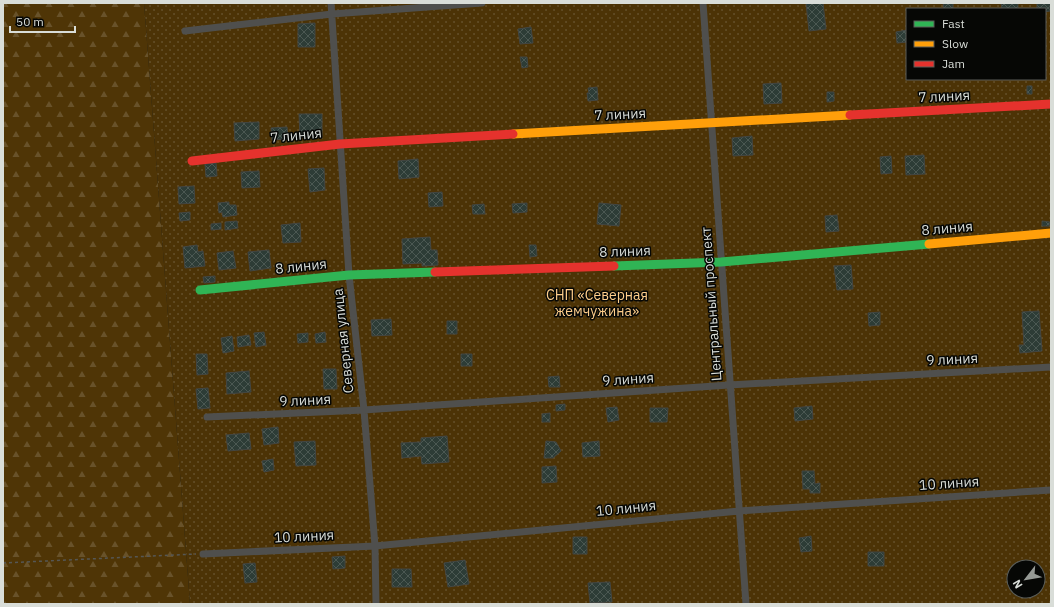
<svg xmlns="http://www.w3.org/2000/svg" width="1054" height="607" font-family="'IBM Plex Sans',sans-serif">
<defs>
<pattern id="grass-dots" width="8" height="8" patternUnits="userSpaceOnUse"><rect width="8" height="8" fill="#4c3306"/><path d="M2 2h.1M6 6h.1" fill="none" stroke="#65502a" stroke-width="1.8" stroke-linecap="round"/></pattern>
<pattern id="forest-firs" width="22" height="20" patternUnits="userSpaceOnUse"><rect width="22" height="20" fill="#4f3506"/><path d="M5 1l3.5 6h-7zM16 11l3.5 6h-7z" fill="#68522a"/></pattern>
<pattern id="building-cross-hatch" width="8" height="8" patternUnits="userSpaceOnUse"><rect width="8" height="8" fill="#2d3c36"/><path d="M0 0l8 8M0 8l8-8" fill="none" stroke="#4b5852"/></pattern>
</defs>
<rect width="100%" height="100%" fill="#1a1d18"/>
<path fill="url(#grass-dots)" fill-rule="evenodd" d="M144,3H1051V604H190ZM907,9H1045V79H907ZM1014,567H1038V591H1014Z"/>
<path fill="url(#forest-firs)" d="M3,3H144L190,604H3Z"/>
<path fill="url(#building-cross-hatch)" stroke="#434643" d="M806,3H823L826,29L809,31Z
M943,3H953V9H944Z
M1001,3H1018V9H1002Z
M1037,3H1051V5H1050V11L1045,12V9H1037Z
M315,23V47H298V24Z
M531,27L533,43L520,44L518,29Z
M907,30V42L897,43L896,32Z
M520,57H527L528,67L522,68Z
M781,83L782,103L764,104L763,84Z
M1027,86H1032V94H1027Z
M597,87L598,100L588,101L587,93H589L588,88Z
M827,92H834V101L827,102Z
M299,114H322V137H300Z
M259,122V139L235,141L234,123Z
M287,127L288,139L272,140L271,128Z
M752,136L753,155L733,156L732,138Z
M924,155L925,174L906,175L905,156Z
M891,156L892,173L881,174L880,157Z
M418,159L419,177L399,179L398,161Z
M216,163L217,176L206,177L205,164Z
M324,168L325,190L310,192L308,169Z
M259,171L260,187L242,188L241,172Z
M194,186L195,203L179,204L178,187Z
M442,192L443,206L429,207L428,193Z
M229,202V205H236L237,215L223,217L222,212L219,213L218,203Z
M527,203V212L513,213L512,204Z
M599,203L621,205L619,226L597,224Z
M484,204L485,214H473L472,205Z
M190,212V220L180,221L179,213Z
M837,215L839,231L826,232L825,216Z
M237,221L238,228L225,230V222Z
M1042,221L1050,222L1049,226H1042Z
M221,223V229L211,230V224Z
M300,223L301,242L283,243L281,225Z
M430,237L431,250H437L438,265L422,266V263L403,264L402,239Z
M197,245L198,252L203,251L205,266L185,268L183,247Z
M529,245H536L537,256L530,257Z
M269,250L271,268L250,271L248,252Z
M233,251L236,268L219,270L217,253Z
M851,265L853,289L837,290L834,266Z
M215,276V282L204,283L203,277Z
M1039,311L1042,351L1020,353L1019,345H1024L1022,312Z
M880,312V325L869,326L868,313Z
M391,319L392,335L372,336L371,320Z
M447,321H457V334H447Z
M264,332L266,345L256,347L254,333Z
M325,332L326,342L316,343L315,334Z
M308,333V342L298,343L297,334Z
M249,335L251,345L238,347L237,337Z
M232,336L234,351L223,353L221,338Z
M196,354H207L208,374L197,375Z
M461,354H472V366H461Z
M323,369H336L337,389H324Z
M249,371L251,392L227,394L226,373Z
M559,376L560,387H549L548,377Z
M208,388L210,408L198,409L196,389Z
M565,404V410L556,411V405Z
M812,406L813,419L795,421L794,408Z
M617,407L619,420L608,422L606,408Z
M650,408H668L667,422H650Z
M550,413V422H542V414Z
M278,427L279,443L264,445L262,429Z
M249,433L251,449L228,451L226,435Z
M447,436L449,462L422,464L421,456L402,458L401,443L421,442V438Z
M315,441L316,465L296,466L294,442Z
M546,441L556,442L561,451L553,458H544Z
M599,441L600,456L583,457L582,443Z
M273,459L274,470L264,472L262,461Z
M556,466L557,482L542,483V467Z
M802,471H814L815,484L820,483V493H810V489H803Z
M811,536L812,551L801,552L799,538Z
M573,537H587V554H573Z
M868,552H884V566H868Z
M345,556V568L333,569L332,557Z
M465,560L469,584L448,587L444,563Z
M255,563L257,582L245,583L243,564Z
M392,569H411L412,587H392Z
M610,582L612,602L590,603L588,583Z"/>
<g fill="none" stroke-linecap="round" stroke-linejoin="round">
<path stroke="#565755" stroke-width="1.5" stroke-dasharray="3 3" stroke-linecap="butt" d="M3,563L196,554"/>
<path stroke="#4f4f4d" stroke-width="7" d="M331,3L349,275L364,410L375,546L376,604
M703,3L746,604
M185,31L332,14L482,3
M207,417L364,410L729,385L1051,367
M203,554L375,546L739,511L1051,490"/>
<path stroke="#30b455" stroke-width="9" d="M614,266L721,262L929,244
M200,290L349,275L435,272"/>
<path stroke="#ff9f0a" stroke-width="9" d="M513,134L850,115
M929,244L1051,233"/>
<path stroke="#e5322d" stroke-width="9" d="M850,115L1051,104
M192,161L340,144L513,134
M435,272L614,266"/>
</g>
<g text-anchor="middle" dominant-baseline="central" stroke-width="3" stroke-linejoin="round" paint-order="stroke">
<g font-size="14" fill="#d9ddd8" stroke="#060705">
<text transform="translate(944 96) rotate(-3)">7 линия</text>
<text transform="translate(620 114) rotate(-3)">7 линия</text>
<text transform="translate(296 135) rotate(-6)">7 линия</text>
<text transform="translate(947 228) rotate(-5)">8 линия</text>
<text transform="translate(625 251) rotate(-2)">8 линия</text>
<text transform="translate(301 266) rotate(-6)">8 линия</text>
<text transform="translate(711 304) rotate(-94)">Центральный проспект</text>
<text transform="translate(343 341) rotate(-96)">Северная улица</text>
<text transform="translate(952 359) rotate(-3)">9 линия</text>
<text transform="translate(628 379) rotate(-4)">9 линия</text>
<text transform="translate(305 400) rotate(-3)">9 линия</text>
<text transform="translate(949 483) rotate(-4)">10 линия</text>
<text transform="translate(626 508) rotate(-6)">10 линия</text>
<text transform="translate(304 536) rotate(-3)">10 линия</text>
</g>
<g font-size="14" fill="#fece8b" stroke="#060705">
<text x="597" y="295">СНП «Северная<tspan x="597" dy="16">жемчужина»</tspan></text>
</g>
</g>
<rect width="1054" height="607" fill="none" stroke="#d9ddd8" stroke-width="8"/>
<rect x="906" y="8" width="140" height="72" fill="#060705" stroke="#5a5d59"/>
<rect x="914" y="21" width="20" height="6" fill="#30b455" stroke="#5a5d59"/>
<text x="942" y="28" font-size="12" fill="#d9ddd8">Fast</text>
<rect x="914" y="41" width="20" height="6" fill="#ff9f0a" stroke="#5a5d59"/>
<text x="942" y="48" font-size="12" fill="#d9ddd8">Slow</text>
<rect x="914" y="61" width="20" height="6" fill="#e5322d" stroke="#5a5d59"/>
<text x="942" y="68" font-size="12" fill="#d9ddd8">Jam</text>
<g transform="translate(1026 579) rotate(239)"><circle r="19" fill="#060705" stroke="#5a5d59"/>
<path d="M0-3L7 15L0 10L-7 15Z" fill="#969a95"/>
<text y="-6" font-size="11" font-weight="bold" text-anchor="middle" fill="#d9ddd8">N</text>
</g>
<path d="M10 26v6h65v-6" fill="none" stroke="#d9ddd8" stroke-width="2"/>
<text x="16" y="26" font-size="12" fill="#d9ddd8" stroke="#060705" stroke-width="3" paint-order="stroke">50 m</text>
</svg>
